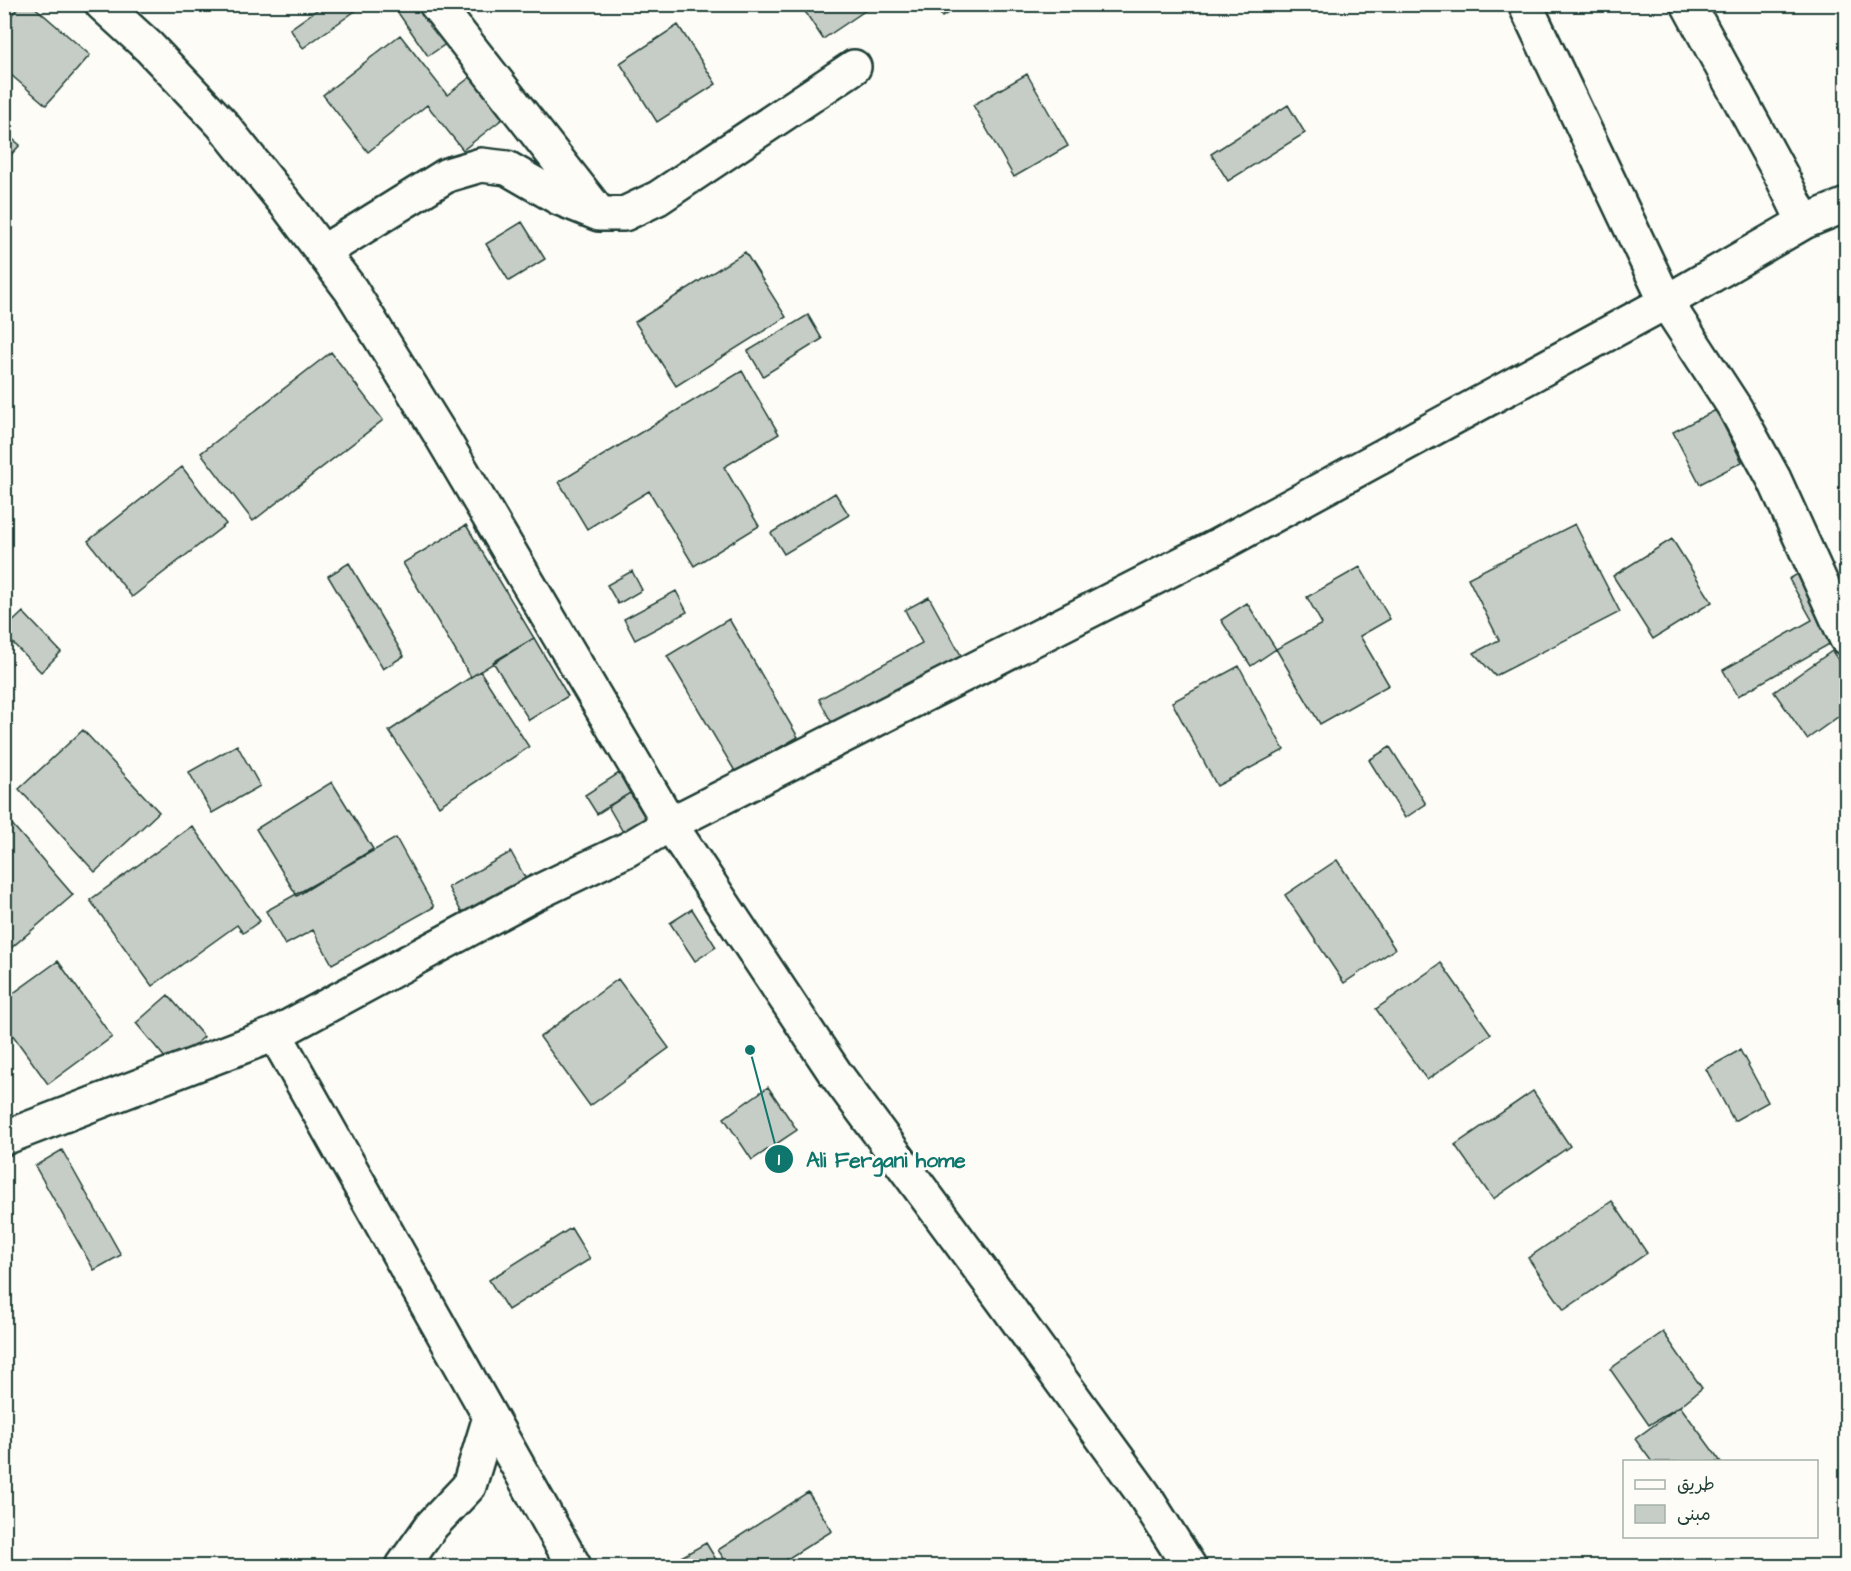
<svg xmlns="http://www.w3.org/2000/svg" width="1851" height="1571" font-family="'Architects Daughter','Playpen Sans Arabic',sans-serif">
<rect width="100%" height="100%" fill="#fdfcf7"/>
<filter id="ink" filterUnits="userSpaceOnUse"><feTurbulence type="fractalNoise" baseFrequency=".0167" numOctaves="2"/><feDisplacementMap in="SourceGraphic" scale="12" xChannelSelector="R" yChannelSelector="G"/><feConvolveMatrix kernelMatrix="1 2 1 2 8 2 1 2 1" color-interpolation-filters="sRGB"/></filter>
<g filter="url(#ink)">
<path fill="#c6cdc7" stroke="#1f3d34" stroke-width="1.5" d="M21,4H31L90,55L46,105L4,69V24Z
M325,4H365L303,48L290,29Z
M392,4H429L453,39L428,56Z
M800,4H875L823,39Z
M935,4H963L942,17Z
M678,25L716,84L657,122L620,63Z
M400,35L447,95L473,75L506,116L463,150L427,105L368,152L323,95Z
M1027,74L1068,146L1014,177L973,105Z
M1288,105L1305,133L1228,181L1211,154Z
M4,132L20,145L4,162Z
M522,222L545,259L509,281L486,244Z
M745,252L786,317L676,386L635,322Z
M808,315L822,339L763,376L748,351Z
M331,352L383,420L253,521L201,453Z
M742,371L779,434L724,467L759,526L694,566L649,491L587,529L559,482Z
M1716,410L1742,462L1700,484L1673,432Z
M182,467L226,524L132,597L88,541Z
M835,493L849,515L784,554L771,533Z
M1575,524L1620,612L1495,676L1474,653L1499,640L1468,578Z
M466,525L534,638L471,677L403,563Z
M1672,539L1712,602L1653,639L1613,576Z
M349,563L404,656L383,669L328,576Z
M1360,567L1390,619L1360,636L1389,685L1320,724L1276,649L1322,624L1307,597Z
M632,571L642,590L618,604L607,585Z
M1803,571L1840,638L1738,696L1723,670L1812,620L1789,579Z
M676,591L687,612L635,640L624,619Z
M929,597L963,659L835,729L819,699L922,643L905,610Z
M1247,603L1276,649L1251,666L1221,620Z
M23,612L61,652L41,672L4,634V630Z
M729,619L798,737L736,773L667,656Z
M534,638L568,696L529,720L493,662Z
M1832,651L1846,671V711L1807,739L1774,692Z
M1239,666L1284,750L1217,786L1172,702Z
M480,671L529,747L439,806L389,731Z
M83,730L159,812L95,872L19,789Z
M237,745L260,786L212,813L189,772Z
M1390,747L1426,804L1405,818L1369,760Z
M619,773L630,793L597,814L585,795Z
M332,782L373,849L297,896L256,829Z
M630,793L650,825L627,839L608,806Z
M4,815L73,895L4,954Z
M192,826L260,921L243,933L237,925L152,986L90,900Z
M396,838L434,907L332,964L313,930L285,945L266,911Z
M511,852L534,894L470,928L448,887Z
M1337,860L1395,949L1344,983L1285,895Z
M692,909L716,947L695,961L670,923Z
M58,961L112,1037L48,1084L4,1023V1000Z
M1441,963L1491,1034L1427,1080L1376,1009Z
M618,979L669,1048L590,1106L540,1037Z
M168,995L204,1037L171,1065L136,1023Z
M1740,1050L1768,1102L1734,1121L1706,1069Z
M768,1087L797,1130L752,1160L724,1118Z
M1533,1091L1570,1146L1493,1199L1455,1145Z
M62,1150L121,1255L94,1270L35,1166Z
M1612,1201L1647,1253L1564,1310L1528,1258Z
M571,1228L590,1259L508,1310L489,1280Z
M1663,1332L1702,1388L1680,1406L1649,1425L1610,1369Z
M1680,1406L1721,1462H1652L1635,1439Z
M808,1492L832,1531L776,1566H729L718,1550Z
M706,1543L720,1566H665Z"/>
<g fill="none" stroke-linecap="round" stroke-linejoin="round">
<defs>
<path id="street" d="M436,4L599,213
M1688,4L1781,175L1804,222L1666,302L1735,408L1774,479L1846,638
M1804,222L1846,205
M323,252L447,175L481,165L507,168L559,198L599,214H624L658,198L854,67
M275,1034L574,1566
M4,1138L275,1034L534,894L628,849L670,824L1217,546L1666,302L1525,4
M403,1566L432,1525L469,1486L490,1417"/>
<path id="secondary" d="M102,4L149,47L222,124L290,209L351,290L442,437L670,824L835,1073L1002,1299L1144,1495L1189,1566"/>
</defs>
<use href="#street" stroke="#1f3d34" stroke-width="38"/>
<use href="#secondary" stroke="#1f3d34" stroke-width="38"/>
<use href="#street" stroke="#fdfcf7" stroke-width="33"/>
<use href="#secondary" stroke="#fdfcf7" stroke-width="33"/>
</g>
</g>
<path fill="none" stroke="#0f766e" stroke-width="2" d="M750 1050L779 1159"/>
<g fill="#0f766e" stroke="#fdfcf7" stroke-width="2">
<circle cx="750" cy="1050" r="6"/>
<circle cx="779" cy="1159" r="15"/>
</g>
<g font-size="18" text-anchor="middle" font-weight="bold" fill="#fff">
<text x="779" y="1165">1</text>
</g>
<g font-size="21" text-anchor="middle" font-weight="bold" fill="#0f766e" stroke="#fdfcf7" stroke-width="6" stroke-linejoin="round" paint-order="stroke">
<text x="886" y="1167">Ali Fergani home</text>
</g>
<rect width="1851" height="1571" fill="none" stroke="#fdfcf7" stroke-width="24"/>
<rect x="12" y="12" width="1827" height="1547" fill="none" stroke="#1f3d34" stroke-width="2" filter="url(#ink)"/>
<rect x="1623" y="1460" width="195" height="78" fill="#fdfcf7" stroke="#a4b0a9" stroke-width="1.5"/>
<rect x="1635" y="1480" width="30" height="9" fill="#fdfcf7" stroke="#a4b0a9" stroke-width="1.5"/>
<text x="1677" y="1490" font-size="18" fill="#1f3d34">طريق</text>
<rect x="1635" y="1505" width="30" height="18" fill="#c6cdc7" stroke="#a4b0a9" stroke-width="1.5"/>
<text x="1677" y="1520" font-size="18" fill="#1f3d34">مبنى</text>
</svg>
